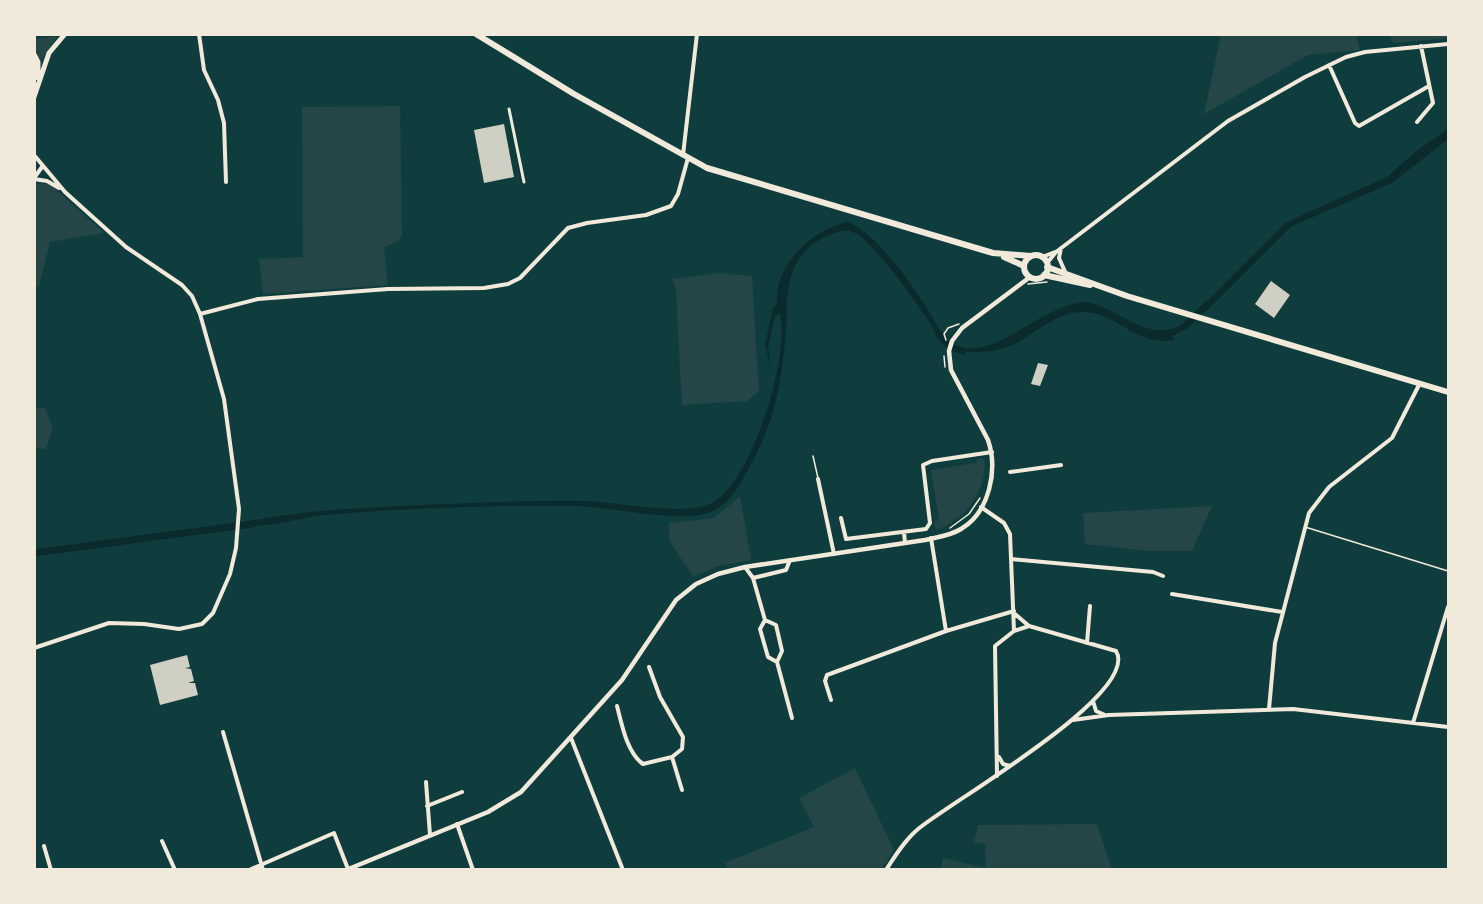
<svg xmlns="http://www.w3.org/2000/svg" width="1483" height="904" font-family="'Open Sans',sans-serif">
<rect width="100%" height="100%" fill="#0f3d3e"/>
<path fill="#244646" d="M1221,35H1356L1360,50L1308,55L1204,114Z
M1390,35H1448V38L1393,43Z
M57,36L41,61L35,49V39Z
M400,106L402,235L399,240L384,248L388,285L263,294L259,259L303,257L302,107Z
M34,183L50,184L104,233L50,242L39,286H35Z
M719,273L752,276L759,391L747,401L682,405L676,290L672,279Z
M35,408H45L53,429L46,449L35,448Z
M981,458L985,460C985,494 967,518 936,530L934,521L939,520L931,470L976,463L977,459Z
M740,496L751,560L718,566L693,577L669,540V523L714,518Z
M1212,506L1192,551H1148L1085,544L1083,513Z
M855,768L894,850L882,869H729L725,863L814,827L799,798Z
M1097,824L1112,869H941L943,858L986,868L985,844L974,842L978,825Z"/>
<path fill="#0a2a2b" d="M1448,129V139L1392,183L1292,226L1206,311L1200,308L1285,223L1387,177L1415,152Z
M848,222C882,235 928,307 945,340L944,345C931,323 872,235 850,231C841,229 830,235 823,238C809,244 797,259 792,273C785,292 787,311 786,330C781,387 775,422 747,472C738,487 730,503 713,511C683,525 609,506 575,506C495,505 414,508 335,514C305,516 275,527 245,526V522C303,510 362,508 421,505C475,503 530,500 584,501C619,502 675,515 707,505C750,491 791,355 780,314L775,316L768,348L771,371L765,344L773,308L777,304C774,265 812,229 848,222Z
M1088,302C1124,311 1153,348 1188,320L1194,322L1172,337L1175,340C1135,347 1119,313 1084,312C1051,311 1030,342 1000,349C986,353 969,352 954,351L955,346C997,361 1042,303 1088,302Z"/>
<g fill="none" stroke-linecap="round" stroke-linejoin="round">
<path stroke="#0a2a2b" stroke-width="7" d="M1184,327L1208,304
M939,334L950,347L963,351
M34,553L252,524"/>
</g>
<path fill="#cfcfc3" d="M504,124L514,177L484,183L474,130Z
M1271,281L1290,295L1274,318L1255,304Z
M1038,363L1048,365L1040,386L1031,384Z
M187,655L190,667L185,668L191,669L194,681L188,683H195L198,695L160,705L150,665Z"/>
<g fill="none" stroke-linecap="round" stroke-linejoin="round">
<path stroke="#f1e9da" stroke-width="1.5" d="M1028,284L1047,282
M946,340L944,334L948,328L959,324
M944,356L945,367
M950,528L969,514L980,498"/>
<path stroke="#f1e9da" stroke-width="1.5" d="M813,456L818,478
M1305,527L1448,571"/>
<path stroke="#f1e9da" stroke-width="3" d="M509,109L524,182"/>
<path stroke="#f1e9da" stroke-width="4" d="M199,34L204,70L218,100L224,123L226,182
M1329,65L1355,123L1359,126L1429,86
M1417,122L1433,103L1421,46
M34,155L65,192L126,247L182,285L192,296L200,314L224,399L239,509L236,548L230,574L213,613L202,624L179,629L144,624L109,623L34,648
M683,155L697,34
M34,178L42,167
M34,179L47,181L59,188
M1061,248L1059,258L1066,274
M1042,257L1055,252
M1047,263L1056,252L1228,121L1305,77L1346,57L1365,52L1448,44
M200,314L258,299L388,289L484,288L508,284L520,278L568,228L587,223L646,215L671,206L678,194L688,158
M1010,472L1061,465
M818,479L834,554
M981,507L1004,523L1010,534L1014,631
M841,518L846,539L926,529L930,523L923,465L932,461L992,452
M904,532L905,543
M931,538L946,631
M1011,559L1153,572L1163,576
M745,567L753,578
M1172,594L1282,612
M1015,614L1029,626
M765,620L776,625L782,651L777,662L768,657L760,629Z
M765,620L753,578L786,570L790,560
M1087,643L1090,606
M777,662L792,718
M831,700L825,681L827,675L946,631L1014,611
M1093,701L1096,711L1105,715
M617,706C622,725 627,753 643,764L672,757L682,749L683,737L660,697L649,667
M1269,709L1275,643L1309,513L1329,487L1392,438L1420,383
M1073,720L1109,715L1293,709L1448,727
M1413,723L1448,607
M223,732L263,870
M571,738L623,870
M672,757L682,790
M999,757L1003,764L1010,766
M426,782L430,835
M427,806L462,792
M457,824L473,870
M162,841L175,870
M44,846L51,870
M249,870L334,833L348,869
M886,870C895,856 905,840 917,830C945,805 1142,694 1116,651L1029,626L1014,631L995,646L997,776"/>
<path stroke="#f1e9da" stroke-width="4.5" d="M346,870L488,812L521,792L622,680L676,600L696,584L718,574L745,567L925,540C937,537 950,536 961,529C990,512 998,469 988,440L951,370L949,351L952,341L962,328L1030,277"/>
<path stroke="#f1e9da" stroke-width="5" d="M34,54L38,62V78
M34,97L49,53L65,34"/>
<path stroke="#f1e9da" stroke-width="6" d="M476,34L574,94L707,168L993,253L1031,256
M1024 267a12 12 0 1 1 24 0a12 12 0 1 1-24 0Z
M1004,257L1024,266
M1047,267L1127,296L1448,392
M1044,275L1090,285"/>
</g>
<rect width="1483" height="904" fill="none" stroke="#f1e9da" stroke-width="72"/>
</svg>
